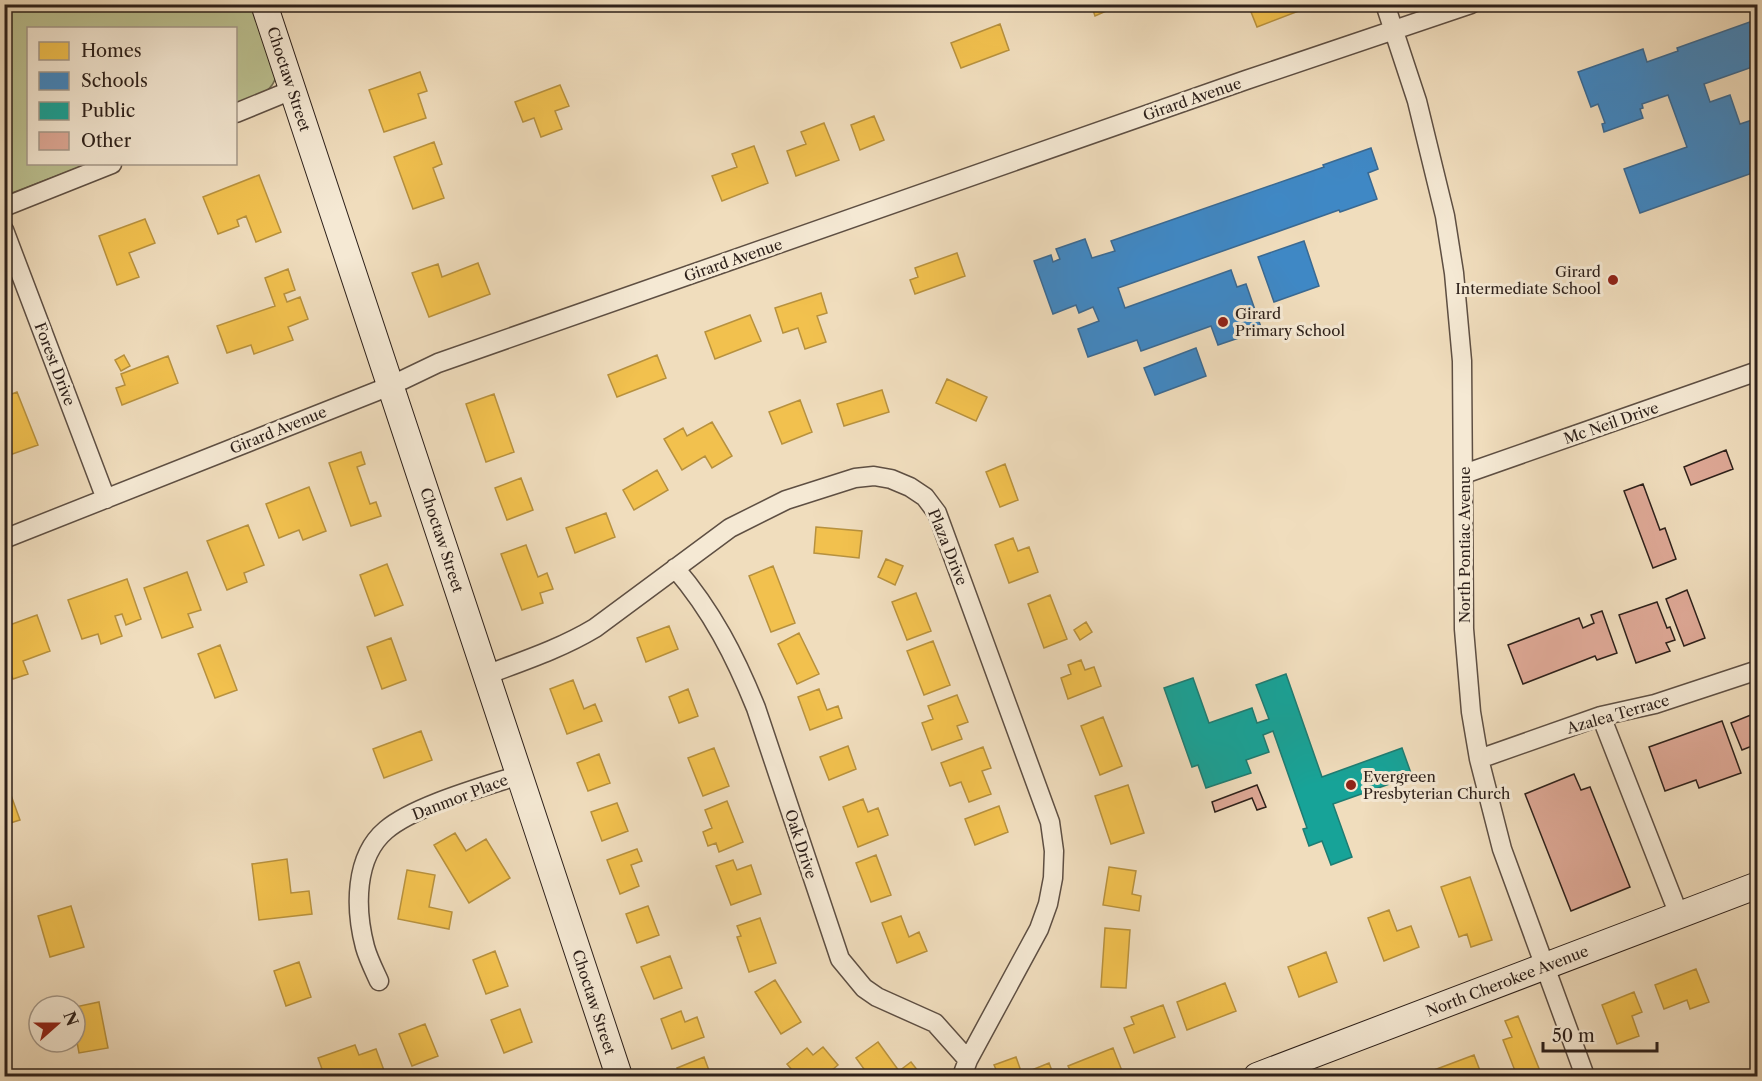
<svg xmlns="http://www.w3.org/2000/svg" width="1762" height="1081" font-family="'Libre Caslon Text',serif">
<rect width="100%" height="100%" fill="#f0ddbd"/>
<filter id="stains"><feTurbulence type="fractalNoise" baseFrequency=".00333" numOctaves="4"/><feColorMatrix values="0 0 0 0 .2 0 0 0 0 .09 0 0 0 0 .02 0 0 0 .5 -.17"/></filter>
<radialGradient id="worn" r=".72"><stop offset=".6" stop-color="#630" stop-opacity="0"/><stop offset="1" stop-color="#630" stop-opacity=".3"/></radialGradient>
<path fill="#bbc090" stroke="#747055" stroke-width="1.5" d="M4,5H253L276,76C272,95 251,98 236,105V28H28V164H88L12,193L4,191Z"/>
<path fill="#f2c14e" stroke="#b7913e" stroke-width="1.5" d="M1091,4H1122L1095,16Z
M1257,4H1308L1309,7L1257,27L1249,7Z
M1000,24L1009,50L961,68L951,43Z
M420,72L427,91L418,94L426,118L384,132L369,90Z
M560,85L569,106L555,111L562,129L541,137L534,118L523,122L515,102Z
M874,116L884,140L860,150L851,125Z
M824,123L839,160L796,176L787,151L806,144L801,132Z
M434,142L442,164L433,168L444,198L413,209L394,157Z
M754,146L768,183L722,201L712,176L737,167L732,154Z
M259,175L281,232L256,242L246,216L237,220L239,226L218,234L203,197Z
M145,219L155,243L129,253L139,277L117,285L99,236Z
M957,253L965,276L915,294L910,280L918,277L915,268Z
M478,263L490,294L429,317L412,273L438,264L442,277Z
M288,269L295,290L284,294L287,302L300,297L308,319L288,327L293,340L254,354L251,345L227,353L217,326L275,306L265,278Z
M821,293L827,313L817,316L826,342L805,349L798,328L783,333L775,308Z
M750,315L761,341L715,359L705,332Z
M124,355L130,366L121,371L115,360Z
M657,355L666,378L617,397L608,375Z
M168,356L178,383L122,405L116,388L125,385L121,374Z
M947,379L987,397L976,421L936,403Z
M882,390L889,412L844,426L837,404Z
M17,392L38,445L4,457V424L11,422L4,403V397Z
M494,394L514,452L486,462L466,404Z
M800,400L812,432L782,444L769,412Z
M712,422L732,456L712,468L705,456L682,470L664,439L683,428L687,436Z
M361,452L365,464L357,467L370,504L376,502L381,516L351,526L329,463Z
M1005,464L1018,500L1000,507L986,472Z
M657,470L668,490L634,510L623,490Z
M521,478L533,510L507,520L495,488Z
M309,487L326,531L303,540L299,530L279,538L266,504Z
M606,513L615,537L575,553L566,528Z
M248,525L264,565L244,573L247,582L227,590L207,541Z
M816,527L862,531L859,558L814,553Z
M1013,538L1018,551L1029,547L1038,572L1009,583L995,545Z
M526,545L538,577L547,573L553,589L540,593L543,603L522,610L501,554Z
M886,559L903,566L895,585L878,577Z
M387,564L403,605L375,616L360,575Z
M773,566L795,623L771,632L749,576Z
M187,572L201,610L188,614L193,627L162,638L144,588Z
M127,579L141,619L126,625L122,614L115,616L122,636L101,644L98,634L82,639L68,600Z
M916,593L931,631L907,640L892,602Z
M1050,595L1067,639L1044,648L1028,604Z
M37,615L50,651L23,661L28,674L13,679L4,655V627Z
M1086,622L1092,632L1080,640L1074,630Z
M669,626L678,649L646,662L637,638Z
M799,633L819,674L797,684L778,644Z
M391,638L406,680L382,689L367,647Z
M933,641L950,685L924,695L907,651Z
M220,645L237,690L215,698L198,654Z
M1081,660L1085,670L1094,667L1101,686L1068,699L1061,678L1071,674L1068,665Z
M573,680L584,709L595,704L602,721L567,734L550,689Z
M688,689L698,716L679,723L669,697Z
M819,689L827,710L838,706L842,718L810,730L798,697Z
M957,695L968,722L957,726L962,739L932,750L922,723L933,719L928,706Z
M1103,717L1122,766L1100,775L1081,726Z
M421,731L432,760L384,778L373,749Z
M848,746L856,769L829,780L820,757Z
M983,747L991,768L982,771L991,794L969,802L961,782L950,786L941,763Z
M714,748L729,786L703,796L688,758Z
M599,754L610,783L588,791L577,763Z
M4,776L20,820L4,825Z
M1128,785L1144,833L1111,844L1095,796Z
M863,799L868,812L878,808L888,835L858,847L843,807Z
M727,801L743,842L719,852L716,843L708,846L703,832L712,828L705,810Z
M617,803L628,831L602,841L591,812Z
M999,806L1008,832L975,845L965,819Z
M455,833L466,851L486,839L510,878L469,903L434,845Z
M637,849L642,861L631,865L639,886L620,894L607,860Z
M876,855L891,895L871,902L856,863Z
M287,859L291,893L309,891L312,914L259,920L252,864Z
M733,860L737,870L751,865L761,894L731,905L716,866Z
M1109,867L1136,871L1132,894L1141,896L1139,911L1103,905Z
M407,870L435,875L429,907L452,912L449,929L398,919Z
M1470,877L1492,940L1471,947L1467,934L1459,937L1441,887Z
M71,906L84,947L50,957L38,916Z
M648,906L659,935L637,943L626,914Z
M1389,910L1397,931L1411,926L1419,947L1384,961L1368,918Z
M901,916L909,937L919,932L927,951L897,963L882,923Z
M760,918L776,963L749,972L737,937L741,936L737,926Z
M1105,928L1130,930L1126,988L1101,987Z
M495,951L508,986L486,994L473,960Z
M1326,952L1337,982L1299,997L1288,967Z
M670,956L682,988L654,999L641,967Z
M299,962L311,997L286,1006L274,971Z
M1696,969L1709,1002L1690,1009L1687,1000L1664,1009L1655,985Z
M775,980L801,1022L781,1034L755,992Z
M1225,983L1236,1011L1187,1030L1177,1002Z
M1634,992L1642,1012L1632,1016L1639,1036L1617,1044L1602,1005Z
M99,1002L108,1048L79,1053L75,1031V1007Z
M1163,1005L1175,1037L1134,1053L1124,1028L1134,1024L1131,1017Z
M520,1009L532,1042L504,1053L491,1020Z
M681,1011L685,1022L697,1017L704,1037L672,1049L661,1019Z
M1518,1016L1542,1076H1517L1503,1040L1512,1037L1505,1021Z
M425,1024L438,1056L412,1066L399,1034Z
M878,1042L899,1071L911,1062L922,1076H869L856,1058Z
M355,1045L359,1055L376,1049L385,1073L376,1076H312L310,1073L322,1069L318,1058Z
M823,1047L838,1065L825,1076H797L787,1064L807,1048L813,1055Z
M1113,1048L1124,1076H1073L1068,1066Z
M1474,1055L1482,1076H1436L1434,1070Z
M704,1057L711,1076H680L677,1068Z
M1016,1057L1022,1074L1049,1063L1054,1076H999L994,1065Z"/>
<path fill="#3f88c5" stroke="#3a6992" stroke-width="1.5" d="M1758,19V65L1704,84L1710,102L1730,95L1740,124L1758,118V171L1640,213L1624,169L1687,147L1668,95L1642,104L1643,108L1640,109L1643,118L1604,132L1602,124L1605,123L1598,104L1591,107L1578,72L1643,49L1647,62L1678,51L1677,48Z
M1371,148L1378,169L1368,173L1377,199L1340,212L1339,210L1118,288L1125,308L1231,270L1237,287L1246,284L1262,330L1218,345L1211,326L1141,351L1137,340L1088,357L1078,329L1099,321L1093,307L1079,313L1076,305L1053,314L1034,261L1051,255L1053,262L1060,259L1056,249L1085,239L1092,258L1115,251L1111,241L1324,167L1323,165Z
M1304,241L1319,286L1274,302L1258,257Z
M1196,348L1206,376L1155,395L1144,368Z"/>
<path fill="#17a398" stroke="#1e7c72" stroke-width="1.5" d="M1286,674L1322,777L1402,748L1412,776L1333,804L1352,857L1331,865L1322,841L1309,846L1303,829L1307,828L1273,731L1263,735L1269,752L1246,760L1251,773L1206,788L1198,765L1192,767L1164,688L1193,678L1209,723L1252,708L1257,723L1269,719L1256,685Z"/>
<path fill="#dfa997" stroke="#2d201a" stroke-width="1.5" d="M1726,450L1733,469L1691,485L1684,467Z
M1643,484L1660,530L1665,528L1676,559L1653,568L1624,491Z
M1687,590L1705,638L1684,646L1666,599Z
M1657,602L1667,628L1670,627L1675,640L1666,643L1670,651L1636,663L1619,615Z
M1602,611L1617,653L1597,660L1595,656L1523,684L1508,645L1579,618L1583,628L1594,623L1591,615Z
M1758,712V762L1752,746L1742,750L1731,723Z
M1722,721L1741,773L1699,788L1696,780L1665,791L1649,747Z
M1574,774L1581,790L1590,787L1630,887L1571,911L1525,794Z
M1257,785L1266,807L1257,810L1252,798L1215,812L1212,802Z"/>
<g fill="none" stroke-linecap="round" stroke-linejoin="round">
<defs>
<path id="street" d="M1385,4L1417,101L1445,216L1454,273L1462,361L1464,629L1471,712L1479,759L1502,849L1585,1076
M236,113L292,90
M4,207L112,164
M4,230L106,499
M1464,474L1758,371
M4,539L390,386L438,363L1246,80L1471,4
M675,568C712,611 735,656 756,708L840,959L864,988L877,997L935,1023L968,1060
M486,675C523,661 560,649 595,628L730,528L786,500L855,478L874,476L891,479L910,487L925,497L937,513L1050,822L1054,851L1053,878L1048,904L1039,929L968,1060L962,1076
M1601,716L1679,915
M1479,759L1601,716L1655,704L1758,670
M379,981C374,970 368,958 365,947C355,909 354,857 386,830C414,806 483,787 519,775"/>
<path id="secondary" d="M264,4L619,1076
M1257,1076L1758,885"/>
</defs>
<use href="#street" stroke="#5e4f43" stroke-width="21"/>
<use href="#secondary" stroke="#2d201a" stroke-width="28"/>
<use href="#street" stroke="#f5e9d4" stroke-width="18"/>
<use href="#secondary" stroke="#f5e9d4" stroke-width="26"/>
</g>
<g fill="#8f2418" stroke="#f5e9d4" stroke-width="2">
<circle cx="1613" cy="280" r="6"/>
<circle cx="1223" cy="322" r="6"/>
<circle cx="1351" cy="785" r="6"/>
</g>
<g text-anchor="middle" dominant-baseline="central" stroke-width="6" stroke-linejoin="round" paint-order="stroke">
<g font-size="15" fill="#2d201a" stroke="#f5e9d4">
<text transform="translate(289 79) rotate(72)">Choctaw Street</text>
<text transform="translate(1192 99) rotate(-19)">Girard Avenue</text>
<text transform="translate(733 260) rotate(-19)">Girard Avenue</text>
<text transform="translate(55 364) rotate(69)">Forest Drive</text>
<text transform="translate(1611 423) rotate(-19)">Mc Neil Drive</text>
<text transform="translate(278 430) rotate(-22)">Girard Avenue</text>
<text transform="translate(442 540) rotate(72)">Choctaw Street</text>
<text transform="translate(1464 545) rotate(-90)">North Pontiac Avenue</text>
<text transform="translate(948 547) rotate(68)">Plaza Drive</text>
<text transform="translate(1618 714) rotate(-16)">Azalea Terrace</text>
<text transform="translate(460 797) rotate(-21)">Danmor Place</text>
<text transform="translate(801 844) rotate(72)">Oak Drive</text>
<text transform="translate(1507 981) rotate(-21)">North Cherokee Avenue</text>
<text transform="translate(594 1002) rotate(72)">Choctaw Street</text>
</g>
<g font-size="15" fill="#2d201a" stroke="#f5e9d4" text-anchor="start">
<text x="1601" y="271" text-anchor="end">Girard<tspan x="1601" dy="17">Intermediate School</tspan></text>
<text x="1235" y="313">Girard<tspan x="1235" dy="17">Primary School</tspan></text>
<text x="1363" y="776">Evergreen<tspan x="1363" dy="17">Presbyterian Church</tspan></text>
</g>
</g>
<rect width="1762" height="1081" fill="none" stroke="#f0ddbd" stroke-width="24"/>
<rect x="6" y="6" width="1750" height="1069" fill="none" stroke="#2d201a" stroke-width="3"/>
<rect x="12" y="12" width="1738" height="1057" fill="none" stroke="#2d201a" stroke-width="1.5"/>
<rect x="27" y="27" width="210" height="138" fill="#f5e9d4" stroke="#a5998a" stroke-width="1.5"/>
<rect x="39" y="42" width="30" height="18" fill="#f2c14e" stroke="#a5998a" stroke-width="1.5"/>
<text x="81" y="57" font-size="18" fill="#2d201a">Homes</text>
<rect x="39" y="72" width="30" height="18" fill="#3f88c5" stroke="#a5998a" stroke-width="1.5"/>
<text x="81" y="87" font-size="18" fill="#2d201a">Schools</text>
<rect x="39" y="102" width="30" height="18" fill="#17a398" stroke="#a5998a" stroke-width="1.5"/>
<text x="81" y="117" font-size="18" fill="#2d201a">Public</text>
<rect x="39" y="132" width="30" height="18" fill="#dfa997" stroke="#a5998a" stroke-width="1.5"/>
<text x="81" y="147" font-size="18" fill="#2d201a">Other</text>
<g transform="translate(57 1024) rotate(69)"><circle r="28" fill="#f5e9d4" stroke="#a5998a" stroke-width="1.5"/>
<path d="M0-4.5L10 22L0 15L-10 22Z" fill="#8f2418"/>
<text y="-9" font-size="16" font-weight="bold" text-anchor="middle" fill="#2d201a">N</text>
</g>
<path d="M1543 1042v9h114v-9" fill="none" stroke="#2d201a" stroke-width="3"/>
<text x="1552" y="1042" font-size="18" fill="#2d201a" stroke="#f5e9d4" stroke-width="4.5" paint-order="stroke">50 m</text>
<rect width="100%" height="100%" filter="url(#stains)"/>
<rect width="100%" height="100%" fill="url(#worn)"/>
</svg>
